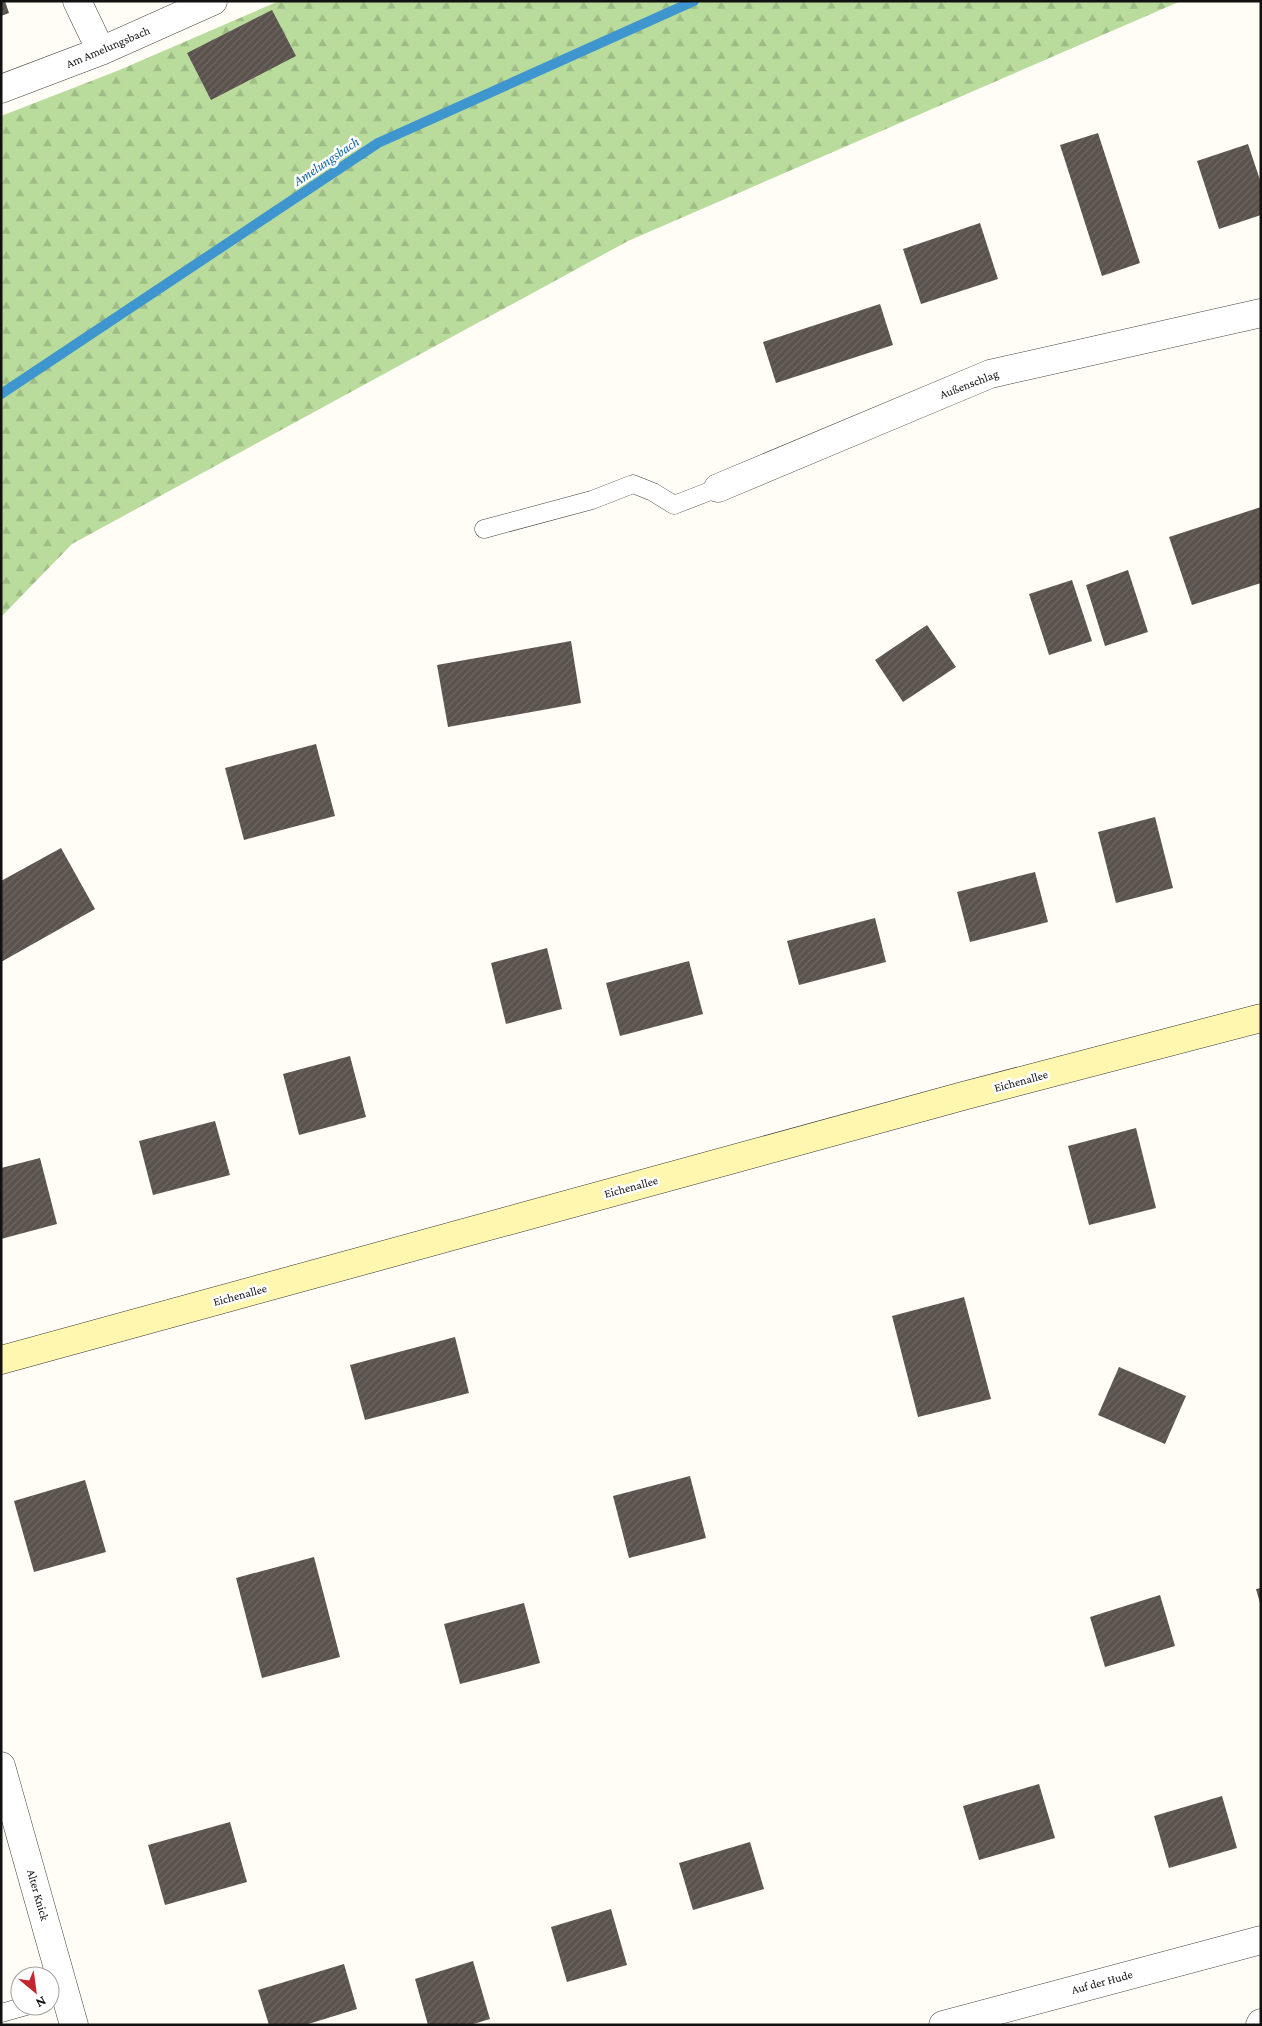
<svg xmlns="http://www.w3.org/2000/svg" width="1262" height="2026" font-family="'Crimson Pro',serif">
<defs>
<pattern id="forest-firs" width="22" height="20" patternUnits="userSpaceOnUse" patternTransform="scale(1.25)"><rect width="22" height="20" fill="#b9dc9c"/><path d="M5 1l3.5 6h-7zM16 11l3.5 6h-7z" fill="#9ebc85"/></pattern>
<pattern id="building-hatch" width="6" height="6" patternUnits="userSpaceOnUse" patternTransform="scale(1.25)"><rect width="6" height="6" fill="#5a524d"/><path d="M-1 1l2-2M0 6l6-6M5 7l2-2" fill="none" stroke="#6d6662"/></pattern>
</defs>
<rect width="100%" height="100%" fill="#fffdf5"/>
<path fill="url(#forest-firs)" d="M279,1H1181L628,241L72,544L1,617V116L117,71Z"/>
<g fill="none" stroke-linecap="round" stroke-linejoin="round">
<path stroke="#3f96cf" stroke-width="10" d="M1,394L378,143L694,1"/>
</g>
<path fill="url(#building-hatch)" d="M1,1H5L9,13L1,16Z
M272,10L296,56L211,100L187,53Z
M1098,133L1140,263L1102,276L1060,145Z
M1248,144L1261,183V215L1219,229L1197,161Z
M980,223L998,279L921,304L903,249Z
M880,304L893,345L776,383L763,342Z
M1261,507V583L1192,605L1169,537Z
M1128,570L1148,632L1105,646L1086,585Z
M1072,580L1092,641L1049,655L1029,594Z
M927,625L956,667L903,702L875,660Z
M571,641L581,703L448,727L437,665Z
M316,744L335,816L244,840L225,768Z
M1155,817L1173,888L1116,903L1098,832Z
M61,848L95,909L1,962V881Z
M1035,872L1048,922L970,942L957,892Z
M875,918L886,962L799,985L787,941Z
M547,948L562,1009L506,1024L491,963Z
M689,961L703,1014L620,1036L606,983Z
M350,1056L366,1117L299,1135L283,1074Z
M215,1121L230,1175L153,1195L139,1141Z
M1136,1128L1156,1208L1089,1225L1068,1146Z
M40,1158L57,1224L1,1239V1168Z
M964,1297L991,1399L918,1417L892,1316Z
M455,1337L469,1393L365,1420L350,1365Z
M1119,1367L1186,1396L1165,1444L1098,1415Z
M690,1476L706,1538L629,1558L613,1496Z
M85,1480L106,1552L34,1572L14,1501Z
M314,1557L340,1657L262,1678L236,1578Z
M1261,1588V1603H1260L1256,1589Z
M1160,1595L1175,1646L1105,1667L1090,1617Z
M524,1603L540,1663L460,1684L444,1624Z
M1039,1784L1055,1838L979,1860L963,1806Z
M1222,1796L1237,1848L1169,1868L1154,1816Z
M230,1822L247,1882L165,1905L148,1845Z
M750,1842L764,1889L693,1910L679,1863Z
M611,1909L627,1965L567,1982L551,1927Z
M473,1961L490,2019L470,2025H428L415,1979Z
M344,1964L357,2009L305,2025H269L258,1990Z"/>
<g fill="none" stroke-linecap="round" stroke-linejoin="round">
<defs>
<path id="lane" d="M484,529L592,500L633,484L653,492L674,505L718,488
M1,2013L26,2006"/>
<path id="street" d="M77,1L101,51
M1,89L101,51L213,1
M718,488L990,374L1261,313
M1,1766L74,2025
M943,2025L1261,1940
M1260,2025L1261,2023"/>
<path id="secondary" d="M1,1360L963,1096L1261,1018"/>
</defs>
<use href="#lane" stroke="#444" stroke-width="19"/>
<use href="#street" stroke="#444" stroke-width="29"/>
<use href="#secondary" stroke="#333" stroke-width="29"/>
<use href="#lane" stroke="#fff" stroke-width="18"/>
<use href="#street" stroke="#fff" stroke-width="28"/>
<use href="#secondary" stroke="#fff6b0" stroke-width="28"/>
</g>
<g text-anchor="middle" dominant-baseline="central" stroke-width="5" stroke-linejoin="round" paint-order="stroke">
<g font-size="12" fill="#111" stroke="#fff">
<text transform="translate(108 47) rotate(-23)">Am Amelungsbach</text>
<text transform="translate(969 384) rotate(-21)">Außenschlag</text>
<text transform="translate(1021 1081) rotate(-15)">Eichenallee</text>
<text transform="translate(631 1187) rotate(-15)">Eichenallee</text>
<text transform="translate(240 1295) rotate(-15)">Eichenallee</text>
<text transform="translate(38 1895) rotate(74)">Alter Knick</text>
<text transform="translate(1102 1982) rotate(-15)">Auf der Hude</text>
</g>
<g font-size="14" font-style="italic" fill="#1768a6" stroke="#fff">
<text transform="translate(326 161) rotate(-34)">Amelungsbach</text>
</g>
</g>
<rect width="1262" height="2026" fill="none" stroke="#111111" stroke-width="5"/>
<g transform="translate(35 1991) rotate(151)"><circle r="24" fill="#ffffff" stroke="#a0a0a0"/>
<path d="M0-4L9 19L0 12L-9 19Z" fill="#c4262e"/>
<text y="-8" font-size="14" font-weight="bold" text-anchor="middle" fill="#111111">N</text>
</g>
</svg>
